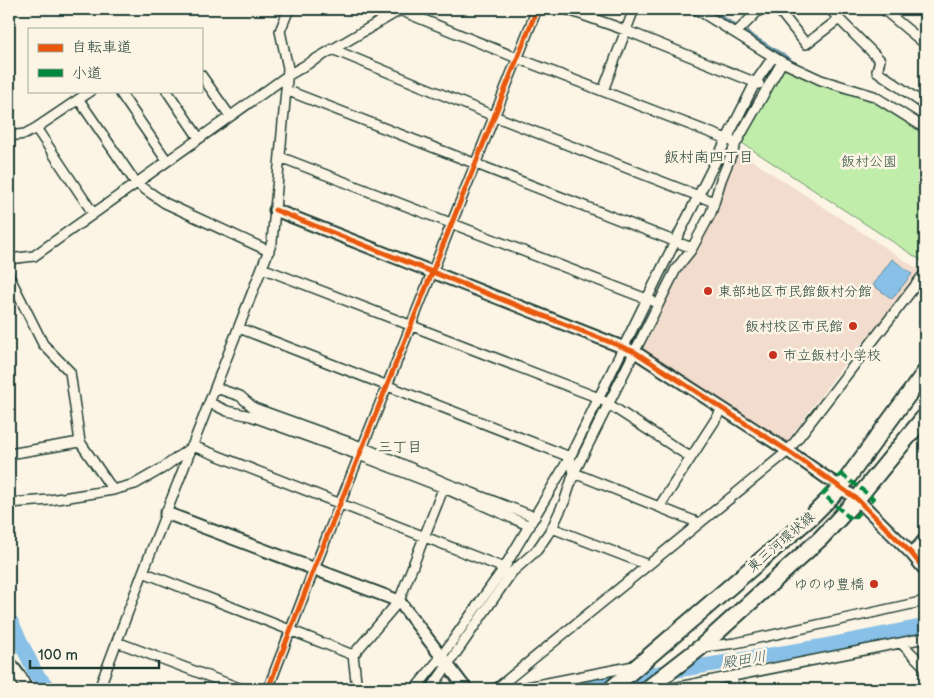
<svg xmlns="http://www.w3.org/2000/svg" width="934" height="698" font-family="'Balsamiq Sans','Klee One',sans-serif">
<rect width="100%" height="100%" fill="#fcf5e5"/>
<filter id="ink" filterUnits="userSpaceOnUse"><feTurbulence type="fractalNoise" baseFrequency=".02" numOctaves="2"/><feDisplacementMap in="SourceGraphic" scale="10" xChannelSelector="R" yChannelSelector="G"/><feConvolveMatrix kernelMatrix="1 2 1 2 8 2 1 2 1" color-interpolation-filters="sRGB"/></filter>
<g filter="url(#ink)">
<path fill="#f2dccd" d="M739,152L921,271L884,318L850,356L786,443L643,350L672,290L714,216L723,186Z"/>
<path fill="#c1edaa" stroke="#70956f" d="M785,63L873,100L925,132V263L742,143Z"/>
<path fill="#88c0e7" stroke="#5e8c9f" d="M892,259L912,274L892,299L873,285Z"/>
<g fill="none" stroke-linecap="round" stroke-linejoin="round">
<path stroke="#5e8c9f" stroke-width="2.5" d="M710,9L738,27
M743,30L790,59L789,61"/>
<path stroke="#88c0e7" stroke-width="15" d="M9,621L11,622L36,674L49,689
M561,689L819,647L925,626"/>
<defs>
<path id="minor" d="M397,9L517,58L732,141
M566,9L625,30L759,84
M696,9L782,62L821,80L874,96L925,128
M778,9L806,44L839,19
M830,9L839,19L880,60L877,71L925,105
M883,9L925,44
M921,9L925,14
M736,33L760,9
M332,49L494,116L714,202
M201,75L230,116
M286,90L692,248
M119,91L167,161
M167,91L199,138
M603,91L634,9
M79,100L136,183L165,203L269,251
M36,128L93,213
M9,136L25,134L36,128L91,91
M280,157L652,301
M9,259L34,256L287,76L400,10
M262,268L599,398L690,457
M9,276L43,344L70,372L80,442L113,490
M239,328L570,457L574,473L699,523
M216,388L240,396L254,408L362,447L446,483L535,517
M210,403L227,411L251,416L359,455L444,488L530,526
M9,454L80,442
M9,503L50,500L113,490L135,484L163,468L193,446L504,568
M659,507L723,408
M552,528L648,565
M143,572L353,655L357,689
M117,642L242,689
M901,643L925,667
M703,647L736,643L925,601
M353,655L399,601L445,484
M732,677L734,689
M99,689L143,572L272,242L288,68L280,31L289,9
M268,689L314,569L537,9
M415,689L441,657L504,568L570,457L665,262L755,83L773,57
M431,689L512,572L537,550L552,528L565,500L574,473L676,269L691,250L711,213L721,180L736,143L782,62
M496,689L788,451L925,273
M517,689L634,666
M668,689L925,638"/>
<path id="tertiary" d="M275,210L635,352L788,451L857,499L912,554L925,570
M166,513L399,601L466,689
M912,554L925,539
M9,662L21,678L26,689"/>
<path id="primary" d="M611,689L811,517L841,487L925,372
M647,689L701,647L821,538L857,499L925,416"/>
</defs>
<use href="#minor" stroke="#1f3d34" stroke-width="12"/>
<use href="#tertiary" stroke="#1f3d34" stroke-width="15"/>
<use href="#primary" stroke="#1f3d34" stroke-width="19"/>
<use href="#minor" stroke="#fcf5e5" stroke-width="9"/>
<use href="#tertiary" stroke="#fcf5e5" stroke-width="11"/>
<use href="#primary" stroke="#fcf5e5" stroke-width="15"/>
<path stroke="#00873e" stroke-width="4" stroke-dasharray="8 4" stroke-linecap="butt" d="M841,474L873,498L852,520L823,494Z"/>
<defs>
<path id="cycleway" d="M275,210L635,352L788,451L857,499L912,554L925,570
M268,689L314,569L537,9"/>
</defs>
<use href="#cycleway" stroke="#fcf5e5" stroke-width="8"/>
<use href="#cycleway" stroke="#e8590c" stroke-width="5"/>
</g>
</g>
<g fill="#c8321e" stroke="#fcf5e5" stroke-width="2">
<circle cx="708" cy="291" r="5"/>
<circle cx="853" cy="326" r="5"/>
<circle cx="773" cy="355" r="5"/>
<circle cx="874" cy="584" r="5"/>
</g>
<g text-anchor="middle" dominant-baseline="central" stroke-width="5" stroke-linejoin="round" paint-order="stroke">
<g font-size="14" fill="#375746" stroke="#fcf5e5">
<text x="869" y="161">飯村公園</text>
</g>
<g font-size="14" fill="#1f3d34" stroke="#fcf5e5" text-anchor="start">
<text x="718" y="291">東部地区市民館飯村分館</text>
<text x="843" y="326" text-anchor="end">飯村校区市民館</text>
<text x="783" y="355">市立飯村小学校</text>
<text x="864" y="584" text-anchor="end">ゆのゆ豊橋</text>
</g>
<g font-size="14" fill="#1f3d34" stroke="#fcf5e5">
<text transform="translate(781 542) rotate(-41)">東三河環状線</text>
</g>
<g font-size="15" fill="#1f3d34" stroke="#fcf5e5">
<text x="709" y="157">飯村南四丁目</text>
<text x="400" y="447">三丁目</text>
</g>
<g font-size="15" font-style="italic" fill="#395e61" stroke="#fcf5e5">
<text transform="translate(744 660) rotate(-9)">殿田川</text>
</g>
</g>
<rect width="934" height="698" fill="none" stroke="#fcf5e5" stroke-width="30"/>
<rect x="15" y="15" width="904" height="668" fill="none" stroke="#1f3d34" stroke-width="2" filter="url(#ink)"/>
<rect x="28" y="28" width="175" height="65" fill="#fcf5e5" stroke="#a4ab9e"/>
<rect x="38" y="44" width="25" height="8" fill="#e8590c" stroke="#a4ab9e"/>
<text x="72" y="52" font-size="15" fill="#1f3d34">自転車道</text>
<rect x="38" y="69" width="25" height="8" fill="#00873e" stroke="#a4ab9e"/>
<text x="72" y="78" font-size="15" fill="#1f3d34">小道</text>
<path d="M30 660v8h129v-8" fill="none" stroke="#1f3d34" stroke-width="2.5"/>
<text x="38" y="660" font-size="15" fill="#1f3d34" stroke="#fcf5e5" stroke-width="4" paint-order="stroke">100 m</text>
</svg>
